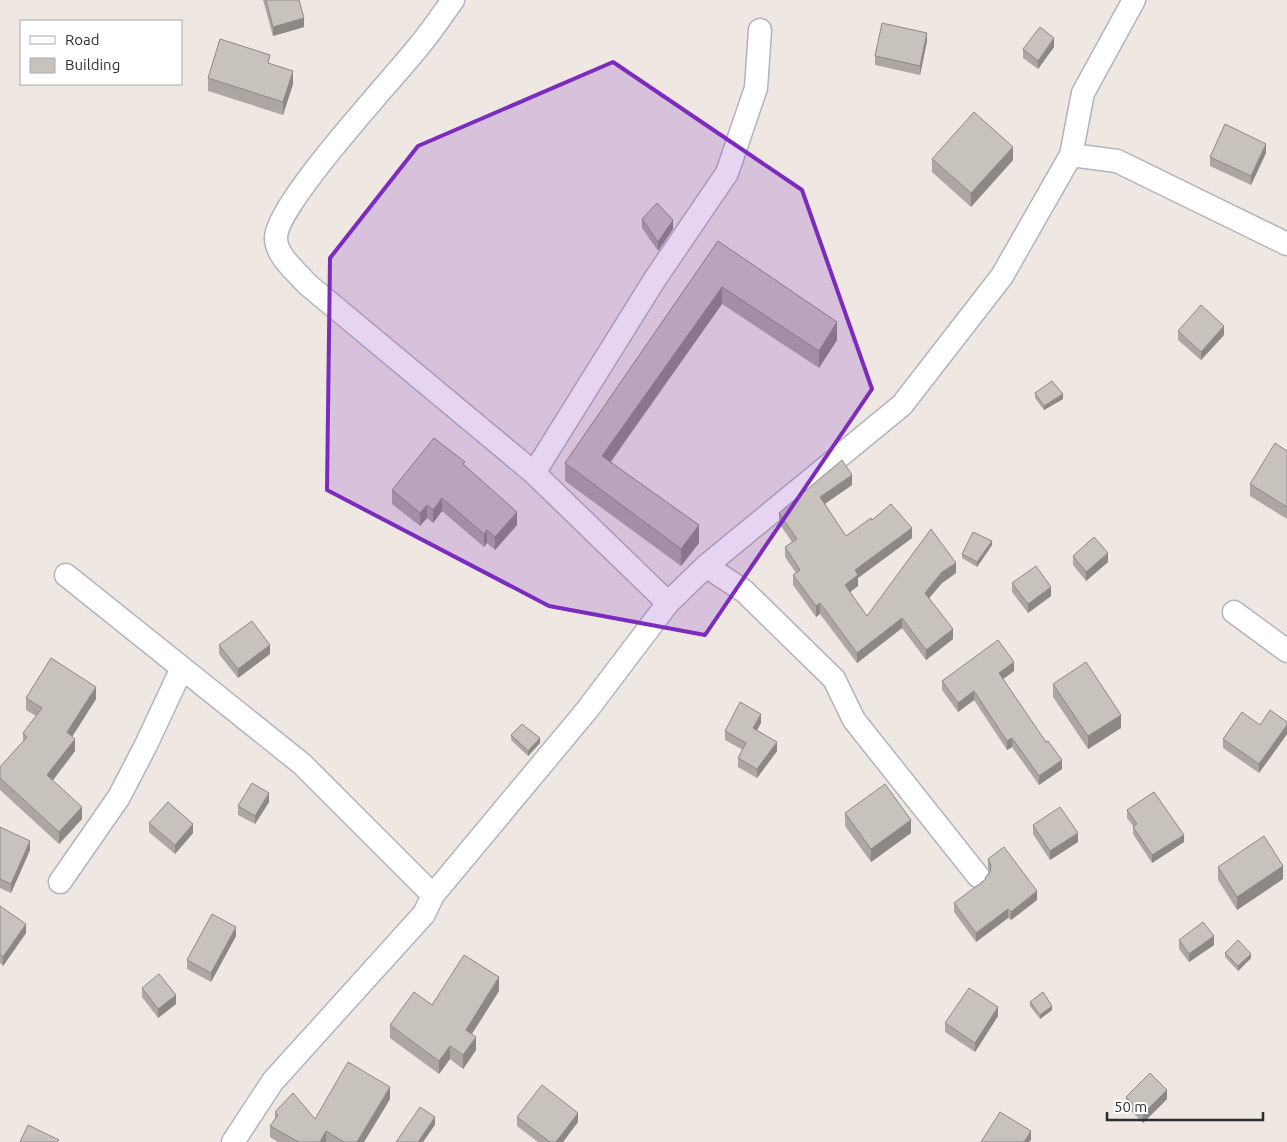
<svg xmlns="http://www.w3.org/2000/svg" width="1287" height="1142" font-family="Ubuntu,sans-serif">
<rect width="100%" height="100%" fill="#efe7e1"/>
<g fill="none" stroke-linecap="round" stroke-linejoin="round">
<defs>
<path id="street" d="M453,0C442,15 431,32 419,46C394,78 275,205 276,238C276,256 296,271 307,284L534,473L668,603
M1071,155L1117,161L1287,244
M534,473L655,279L727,173L756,88L760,30
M706,566L744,591L834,679L854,720L978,876
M66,575L302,764L433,895
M1234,612L1287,651
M60,882L119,797L146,745L182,668
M233,1142L273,1081L424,914L433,895L587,710L668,603L706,566L902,405L1002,276L1071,155L1083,93L1134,0"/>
</defs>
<use href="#street" stroke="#b1b4be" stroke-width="25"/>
<use href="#street" stroke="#fff" stroke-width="22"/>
</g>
<path fill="#aca7a2" d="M263,0H299L304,27L273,36Z
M927,41L920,75L875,65V56Z
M1054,47L1038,69L1023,58V49Z
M208,78L293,84L283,115L208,91Z
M1266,153L1251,185L1210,166V157Z
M932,159L1013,160L971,207L932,172Z
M642,219L673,229L658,251L642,228Z
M718,241L837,340L819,368L722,304L611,462L699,543L681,566L565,481V463Z
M1178,331L1224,335L1201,360L1178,340Z
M1035,393L1063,399L1044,410L1035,398Z
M1287,451V519L1250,496V484Z
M465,465L517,525L495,550L487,543L484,547L442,511L433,523L427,518L420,526L392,504V490Z
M852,485L825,504L846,536L872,520L912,538L858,578V586L850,592L867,616L956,573L942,583L929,598L953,639L926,660L902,628L857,663L820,614L816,617L793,585V575L796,573L785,557V547L792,542L779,523V513Z
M992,545L977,567L962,558V554Z
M1073,556L1108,562L1086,581L1073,565Z
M1012,583L1051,596L1028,613L1012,592Z
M219,645L270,654L238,678L219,654Z
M1014,671L1003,679L1062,769L1039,785L1012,747L1007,750L974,700L958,712L942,690V681Z
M1053,684L1121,728L1088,749L1053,697Z
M26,698L96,699L72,736L75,751L53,780L82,819L59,844L0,790V767L23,742V733L36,716L26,710Z
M1287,722V734L1259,773L1223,748V739L1260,725Z
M761,723L757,730L777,751L757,778L738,767V758L743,750L725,740V731Z
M511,735L540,743L528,756L511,740Z
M269,802L255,824L238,815V806Z
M1127,810L1184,842L1152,863L1133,834V826L1127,818Z
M845,813L911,833L871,862L845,826Z
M149,823L193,833L175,854L149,832Z
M1033,825L1078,842L1050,860L1033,834Z
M0,827L30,850L11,893L0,888Z
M988,859L1037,900L1011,920L1008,918L976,942L954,912V903L985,880V878L990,872L988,868Z
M1218,867L1283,879L1237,910L1218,880Z
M0,906L26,933L3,966L0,963Z
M236,936L211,982L187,969V960Z
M1179,940L1214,945L1189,962L1179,949Z
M1225,953L1251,958L1238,971L1225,957Z
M142,988L176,1004L158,1018L142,997Z
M499,991L472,1034L476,1050L463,1069L450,1059L439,1074L390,1038V1025L432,1005Z
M1030,1002L1052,1010L1040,1019L1030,1006Z
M998,1016L975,1052L945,1032V1023Z
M1126,1097L1167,1099L1143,1123L1126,1106Z
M390,1099L364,1142H278L270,1137V1126L275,1119V1112L315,1119Z
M517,1117L578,1122L563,1142H538L517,1126Z"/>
<path fill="#8c8884" d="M304,18V27L273,36V27Z
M927,33V41L920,75V66Z
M1054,38V47L1038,69V61Z
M293,71V84L283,115V102Z
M1266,144V153L1251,185V176Z
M1013,147V160L971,207V193Z
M673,220V229L658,251V242Z
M722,287V304L602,473V456Z
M837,322V340L819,368V351Z
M1224,326V335L1201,360V352Z
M1063,394V399L1044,410V406Z
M852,475V485L820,507V497Z
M442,498V511L433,523V510Z
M427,505V518L420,526V513Z
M517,512V525L495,550V537Z
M699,525V543L681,566V549Z
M912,528V538L858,578V586L845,596V585L855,570Z
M487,530V543L484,547V534Z
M992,541V545L977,567V562Z
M1108,553V562L1086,581V572Z
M956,563V573L942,583L925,603V593L942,572Z
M1051,587V596L1028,613V604Z
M820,603V614L816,617V606Z
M902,618V628L857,663V653Z
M953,629V639L926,660V650Z
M270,645V654L238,678V669Z
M1014,662V671L999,682V673Z
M96,687V699L67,745V732Z
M974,691V700L958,712V703Z
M761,714V723L753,737V728Z
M1121,715V728L1088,749V736Z
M1287,725V734L1259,773V764Z
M540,738V743L528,756V751Z
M1012,738V747L1007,750V741Z
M75,739V751L47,788V775Z
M777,742V751L757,778V769Z
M1062,760V769L1039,785V776Z
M269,793V802L255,824V816Z
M82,807V819L59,844V832Z
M911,820V833L871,862V849Z
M193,824V833L175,854V845Z
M1078,833V842L1050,860V851Z
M1184,835V842L1152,863V855Z
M30,841V850L11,893V884Z
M1283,866V879L1237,910V897Z
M1037,891V900L1011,920V912Z
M1008,909V918L976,942V933Z
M26,924V933L3,966V957Z
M236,927V936L211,982V973Z
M1214,936V945L1189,962V954Z
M1251,954V958L1238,971V966Z
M499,977V991L466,1043V1030Z
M176,995V1004L158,1018V1009Z
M1052,1006V1010L1040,1019V1015Z
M998,1007V1016L975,1052V1043Z
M476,1037V1050L463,1069V1055Z
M450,1046V1059L439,1074V1061Z
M390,1087V1099L364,1142H357Z
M1167,1090V1099L1143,1123V1114Z
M578,1113V1122L563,1142H556Z
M435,1117V1125L423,1142H418Z
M326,1131V1142H320Z
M1031,1131V1140L1029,1142H1024Z"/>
<path fill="#c8c2bc" stroke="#8c8884" d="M266,0H299L304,18L273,27Z
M882,23L927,33L920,66L875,56Z
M1040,27L1054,38L1038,61L1023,49Z
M220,39L270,55L268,63L293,71L283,102L208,78Z
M974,112L1013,147L971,193L932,159Z
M1225,124L1266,144L1251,176L1210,157Z
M657,203L673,220L658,242L642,219Z
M718,241L837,322L819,351L722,287L602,456L699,525L681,549L565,463Z
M1201,305L1224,326L1201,352L1178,331Z
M1052,381L1063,394L1044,406L1035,393Z
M434,438L465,462L463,464L517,512L495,537L487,530L484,534L442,498L433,510L427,505L420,513L392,490Z
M1275,443L1287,451V507L1250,484Z
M842,460L852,475L820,497L846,536L871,518L872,520L891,504L912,528L855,570L858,575L845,585L867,616L931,529L956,563L942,572L925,593L953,629L926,650L902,618L857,653L820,603L816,606L793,575L800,570L785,547L797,539L779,513Z
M973,532L992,541L977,562L962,554Z
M1094,537L1108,553L1086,572L1073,556Z
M1036,566L1051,587L1028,604L1012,583Z
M252,621L270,645L238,669L219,645Z
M998,640L1014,662L999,673L1046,742L1048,741L1062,760L1039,776L1012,738L1007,741L974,691L958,703L942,681Z
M51,658L96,687L67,732L75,739L47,775L82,807L59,832L0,778V767L27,737L23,733L42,708L26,698Z
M1086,662L1121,715L1088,736L1053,684Z
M740,702L761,714L753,728L777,742L757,769L738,758L746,743L725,731Z
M1270,710L1287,722V725L1259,764L1223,739L1242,712L1260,725Z
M522,724L540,738L528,751L511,735Z
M252,783L269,793L255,816L238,806Z
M885,784L911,820L871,849L845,813Z
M1154,792L1184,835L1152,855L1133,827L1137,824L1127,810Z
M168,802L193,824L175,845L149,823Z
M1060,807L1078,833L1050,851L1033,825Z
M0,827L30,841L11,884L0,879Z
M1264,836L1283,866L1237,897L1218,867Z
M1004,847L1037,891L1011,912L1008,909L976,933L954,903L986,879L985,878L990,872L991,866L988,859Z
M0,906L26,924L3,957L0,954Z
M212,914L236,927L211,973L187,960Z
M1203,922L1214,936L1189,954L1179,940Z
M1238,940L1251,954L1238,966L1225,953Z
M464,955L499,977L466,1030L476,1037L463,1055L450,1046L439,1061L390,1025L414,992L432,1005Z
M159,974L176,995L158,1009L142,988Z
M969,988L998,1007L975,1043L945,1023Z
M1043,992L1052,1006L1040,1015L1030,1002Z
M348,1062L390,1087L357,1142H344L326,1131L320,1142H299L270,1126L278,1115L275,1112L293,1093L315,1119Z
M1150,1073L1167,1090L1143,1114L1126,1097Z
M542,1085L578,1113L556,1142H550L517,1117Z
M420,1107L435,1117L418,1142H396Z
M1000,1112L1031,1131L1024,1142H981Z
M28,1125L59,1140L57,1142H20Z"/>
<path fill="#7b2cbf" fill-opacity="0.2" stroke="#7b2cbf" stroke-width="4" stroke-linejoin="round" d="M613,62L802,190L872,389L705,635L549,606L327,490L330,258L418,146Z"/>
<rect x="20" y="20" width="162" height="65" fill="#ffffff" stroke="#ababab"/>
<rect x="30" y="36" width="25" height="8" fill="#ffffff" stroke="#ababab"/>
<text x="65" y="45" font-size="15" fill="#2e2e2e">Road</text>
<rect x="30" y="58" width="25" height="15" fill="#c8c2bc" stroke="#ababab"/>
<text x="65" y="70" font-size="15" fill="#2e2e2e">Building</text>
<path d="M1107 1112v8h156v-8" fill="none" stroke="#2e2e2e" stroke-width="2.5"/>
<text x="1114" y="1112" font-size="15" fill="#2e2e2e" stroke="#ffffff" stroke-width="4" paint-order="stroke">50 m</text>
</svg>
